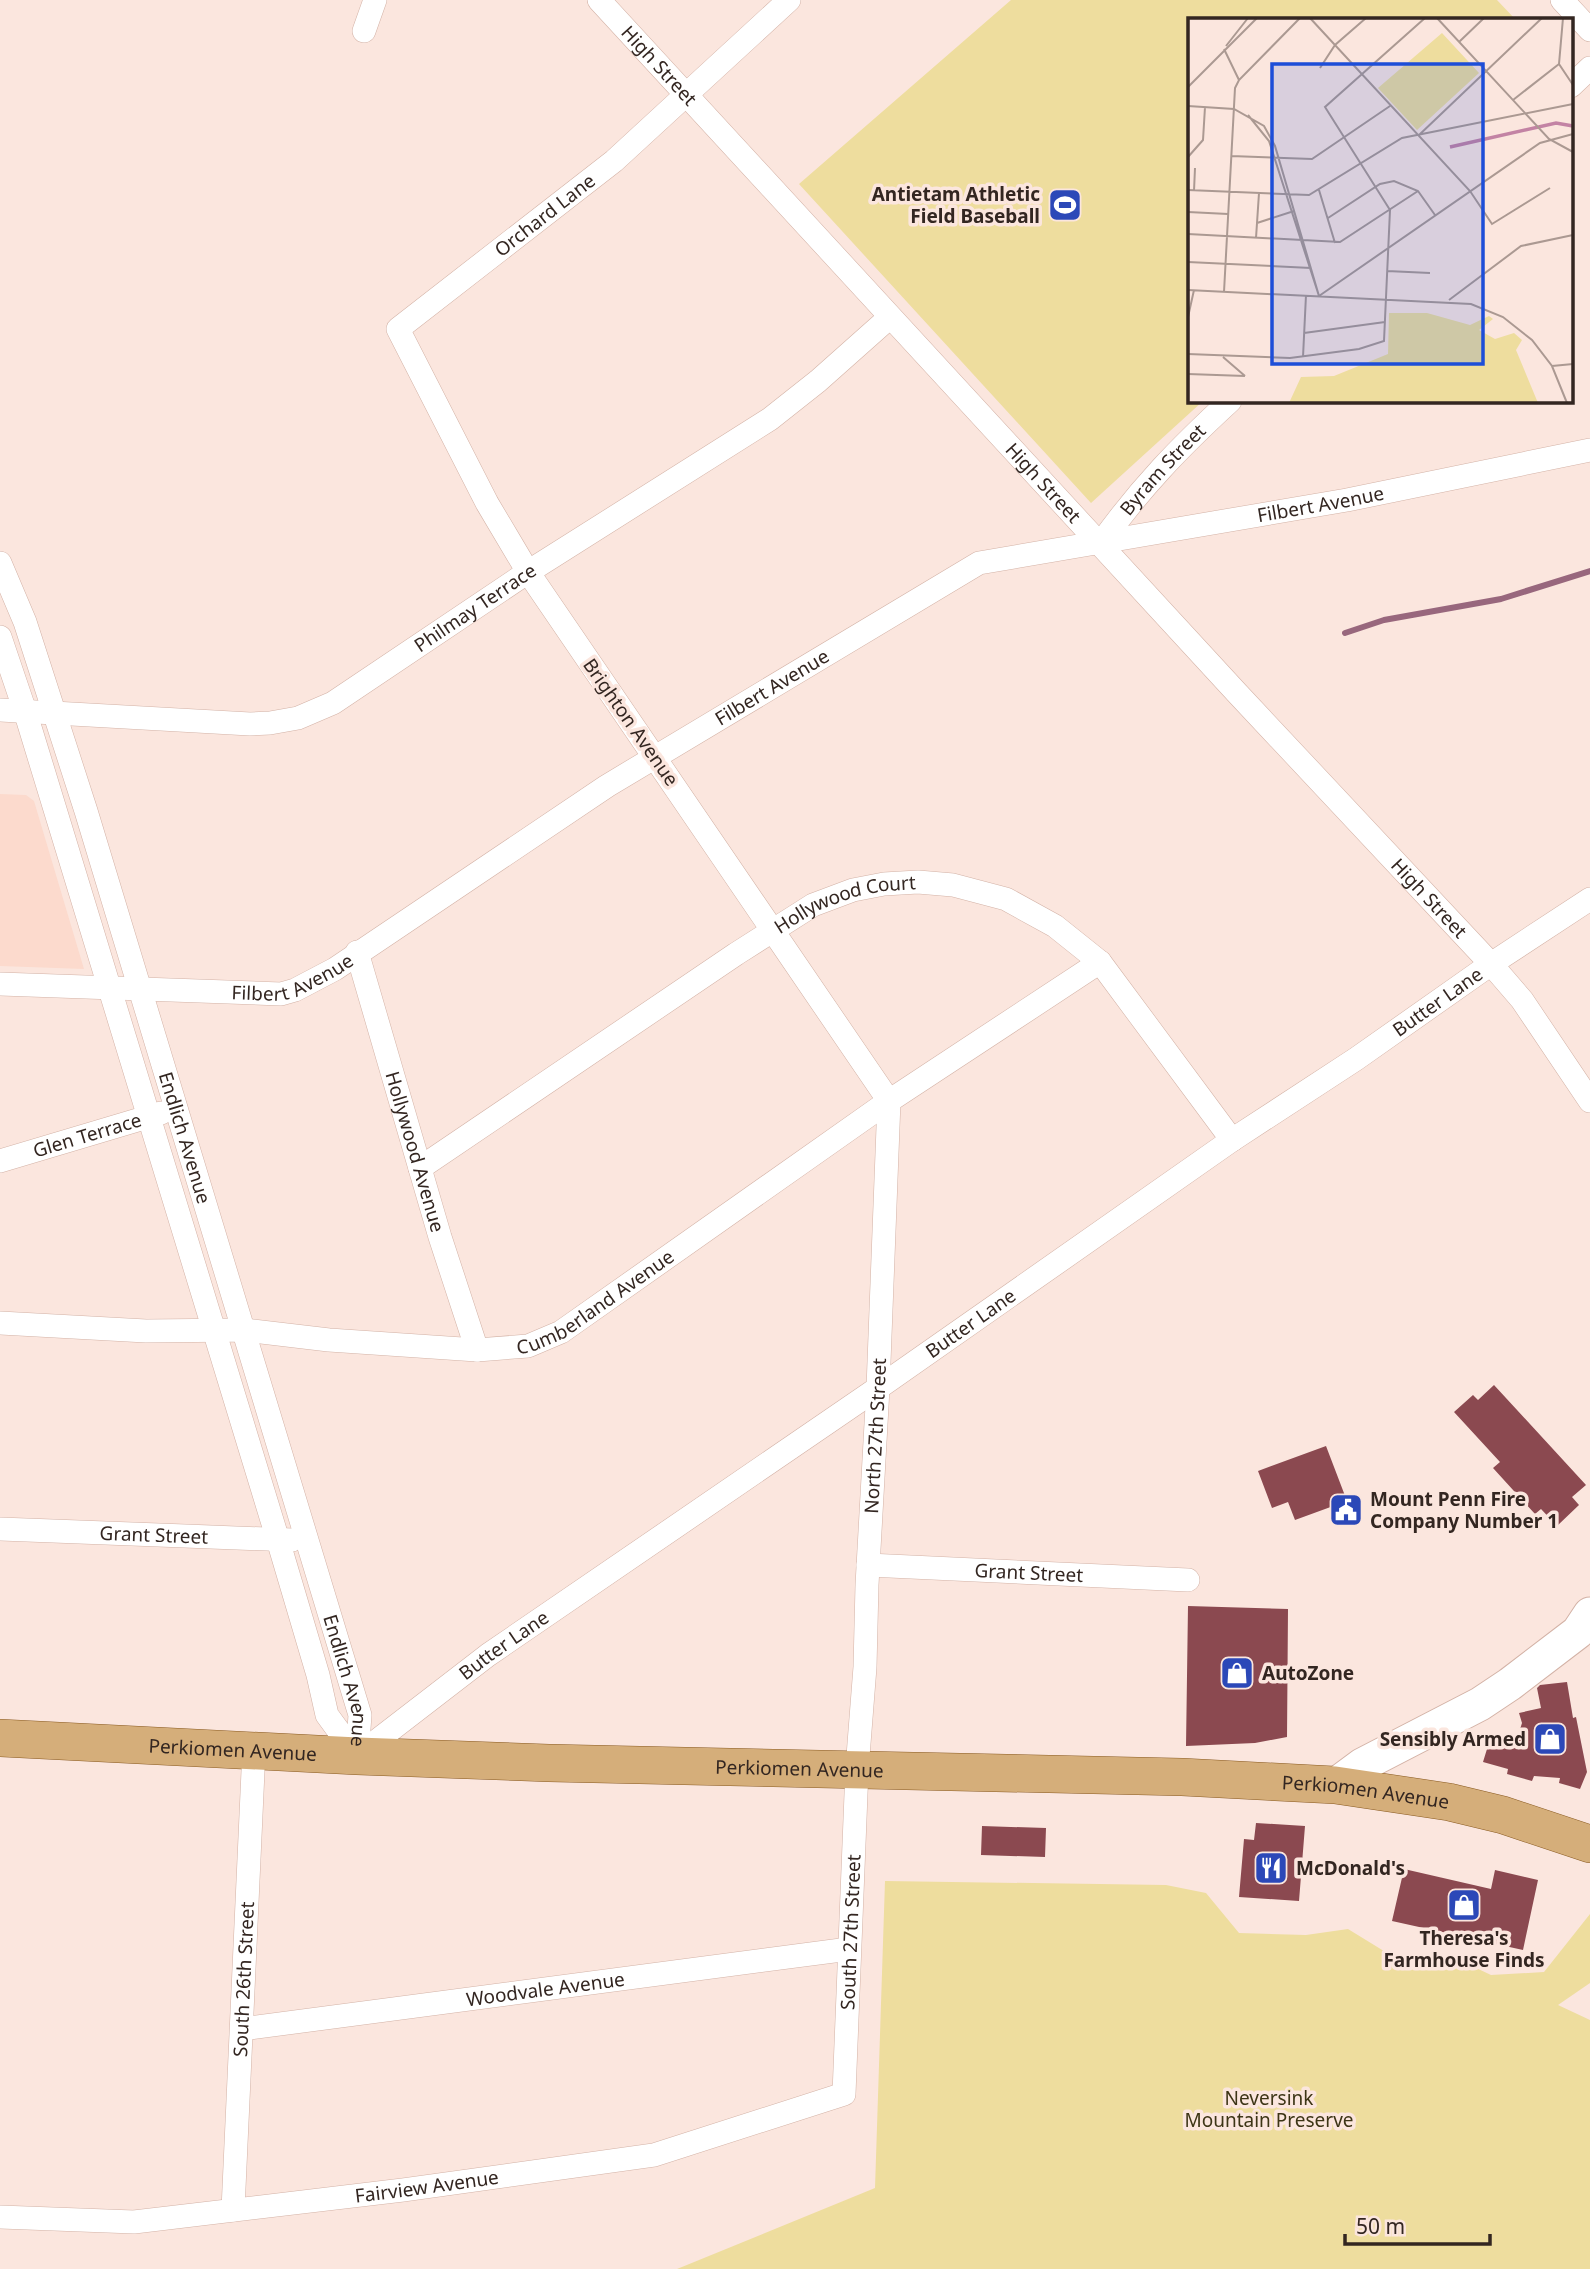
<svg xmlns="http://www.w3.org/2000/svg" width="1590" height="2269" font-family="'Noto Sans',sans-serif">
<rect width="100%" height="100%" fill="#fbe6de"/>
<path fill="#fcdacd" d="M0,794L26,795L34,801L84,969L0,966Z"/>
<path fill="#eedd9e" d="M1011,0H1497L1515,19H1189V401H1203L1091,503L799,184Z
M885,1881L1166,1885L1206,1893L1239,1933L1306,1935L1348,1929L1392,1956L1472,1966L1491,1975L1544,1972L1590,1914V1983L1558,2005L1590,2020V2269H677L875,2188Z"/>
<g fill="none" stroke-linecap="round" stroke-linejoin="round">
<path stroke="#98677d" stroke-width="6" d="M1345,633L1384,620L1501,599L1590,571"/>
</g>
<path fill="#8b4950" d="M1494,1385L1586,1485L1572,1497L1579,1505L1557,1526L1541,1509L1535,1514L1493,1468L1500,1462L1454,1412L1473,1395L1478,1400Z
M1326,1446L1347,1501L1295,1520L1288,1502L1272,1508L1258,1471Z
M1188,1606L1288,1609L1287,1737L1255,1743L1186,1746Z
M1567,1682L1573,1718L1576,1717L1587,1772L1580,1789L1559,1783L1560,1778L1534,1776L1532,1781L1507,1774L1508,1769L1483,1762L1491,1736L1516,1742L1522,1723L1519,1713L1541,1708L1537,1688L1540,1685Z
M1256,1823L1305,1826L1299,1901L1239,1897L1244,1839L1254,1840Z
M982,1826L1046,1828L1045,1857L981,1855Z
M1404,1869L1491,1889L1495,1870L1538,1880L1523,1950L1392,1921Z"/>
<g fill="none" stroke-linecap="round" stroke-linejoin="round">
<defs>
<g id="street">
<path id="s1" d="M599,0L1237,693L1491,964L1522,1000L1590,1101"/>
<path d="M1562,0L1590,30"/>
<path d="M364,31L375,0"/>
<path d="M1571,86L1590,68"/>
<path id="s2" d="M1101,543C1141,487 1180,447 1230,401"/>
<path id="s3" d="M0,563L25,622L86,811L360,1715L357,1756"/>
<path d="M0,637L25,711L278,1540L318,1675L327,1715L357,1756"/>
<path id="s4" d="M0,710L250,724L270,723L298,718L333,703L528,572L770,419L818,381L890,317"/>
<path id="s5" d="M357,952L440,1237L477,1350"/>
<path id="s6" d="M0,984L281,994L295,990L335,969L607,786L979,563L1347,500L1590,450"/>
<path id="s7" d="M0,1161L161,1113"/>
<path id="s8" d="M420,1168L736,954L813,905L853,890L884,884L918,882L953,885L1006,899L1055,926L1100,962L1232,1140"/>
<path id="s9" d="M0,1323L146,1331L244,1330L329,1340L477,1350L528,1346L561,1332L889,1101L1100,962"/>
<path id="s10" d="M0,1529L292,1540"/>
<path id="s11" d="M868,1565L1188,1580"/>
<path id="s12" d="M357,1756L488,1655L878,1388L1232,1140L1356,1059L1491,964L1590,899"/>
<path id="s13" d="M242,2029L849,1949"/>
<path id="s14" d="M233,2210L254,1749"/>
<path id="s15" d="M0,2217L134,2222L403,2190L654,2155L844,2094L857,1769L865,1667L867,1585L878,1388L889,1101L528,572L487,503L398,329L614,161L789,0"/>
</g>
<path id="secondary" d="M1335,1785L1362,1765L1480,1704L1510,1684L1578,1632L1590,1614"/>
<g id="primary">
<path id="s16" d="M0,1738L357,1756L549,1763L1182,1777L1335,1785L1449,1802L1503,1815L1590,1844"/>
</g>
</defs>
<use href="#street" stroke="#d3b2a6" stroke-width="24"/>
<use href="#secondary" stroke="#d3b2a6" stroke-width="35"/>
<use href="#primary" stroke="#8a5b22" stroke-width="38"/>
<use href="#street" stroke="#fff" stroke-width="23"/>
<use href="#secondary" stroke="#fff" stroke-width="33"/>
<use href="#primary" stroke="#d5ae7a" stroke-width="37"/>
</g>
<defs>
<symbol id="stadium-square" viewBox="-11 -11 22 22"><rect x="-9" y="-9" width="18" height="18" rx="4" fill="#2b48b8" stroke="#fbe6de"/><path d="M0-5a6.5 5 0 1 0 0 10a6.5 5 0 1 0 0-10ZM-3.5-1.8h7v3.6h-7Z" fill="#fff"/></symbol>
<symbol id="civic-square" viewBox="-11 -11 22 22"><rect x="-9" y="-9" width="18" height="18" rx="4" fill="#2b48b8" stroke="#fbe6de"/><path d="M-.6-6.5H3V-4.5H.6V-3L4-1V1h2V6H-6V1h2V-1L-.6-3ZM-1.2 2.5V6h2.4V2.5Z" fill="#fff"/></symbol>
<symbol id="shop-square" viewBox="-11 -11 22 22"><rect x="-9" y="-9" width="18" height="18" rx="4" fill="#2b48b8" stroke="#fbe6de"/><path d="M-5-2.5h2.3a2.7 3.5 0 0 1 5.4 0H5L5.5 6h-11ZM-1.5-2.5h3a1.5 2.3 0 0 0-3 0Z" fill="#fff"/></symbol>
<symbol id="restaurant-square" viewBox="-11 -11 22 22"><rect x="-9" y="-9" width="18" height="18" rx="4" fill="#2b48b8" stroke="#fbe6de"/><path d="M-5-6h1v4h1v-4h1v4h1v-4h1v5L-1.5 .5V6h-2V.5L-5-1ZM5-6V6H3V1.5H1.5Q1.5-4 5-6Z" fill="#fff"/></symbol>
</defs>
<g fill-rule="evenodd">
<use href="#stadium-square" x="1046" y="186" width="38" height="38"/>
<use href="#civic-square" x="1327" y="1491" width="38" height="38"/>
<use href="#shop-square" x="1218" y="1654" width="38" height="38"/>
<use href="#shop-square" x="1531" y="1720" width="38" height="38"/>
<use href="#restaurant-square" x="1252" y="1849" width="38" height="38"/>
<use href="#shop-square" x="1445" y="1886" width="38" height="38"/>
</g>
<g text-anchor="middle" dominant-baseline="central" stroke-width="7" stroke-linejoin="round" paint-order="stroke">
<g font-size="19" fill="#332621" stroke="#fbe6de">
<text stroke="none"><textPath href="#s1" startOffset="89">High Street</textPath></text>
<text stroke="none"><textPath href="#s15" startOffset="2954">Orchard Lane</textPath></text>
<text stroke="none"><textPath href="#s2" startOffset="96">Byram Street</textPath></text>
<text stroke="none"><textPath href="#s1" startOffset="656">High Street</textPath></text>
<text stroke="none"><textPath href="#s6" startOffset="1449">Filbert Avenue</textPath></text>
<text stroke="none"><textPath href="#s4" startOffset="508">Philmay Terrace</textPath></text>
<text stroke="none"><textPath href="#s6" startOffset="861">Filbert Avenue</textPath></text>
<text transform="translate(631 722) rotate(55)">Brighton Avenue</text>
<text stroke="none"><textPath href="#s1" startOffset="1223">High Street</textPath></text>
<text stroke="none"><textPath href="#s8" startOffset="504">Hollywood Court</textPath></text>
<text stroke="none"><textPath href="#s6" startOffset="296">Filbert Avenue</textPath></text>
<text stroke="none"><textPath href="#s12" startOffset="1318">Butter Lane</textPath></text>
<text stroke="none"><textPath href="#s7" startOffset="91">Glen Terrace</textPath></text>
<text stroke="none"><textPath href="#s3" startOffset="604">Endlich Avenue</textPath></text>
<text stroke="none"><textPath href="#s5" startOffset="208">Hollywood Avenue</textPath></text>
<text stroke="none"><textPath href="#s9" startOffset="609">Cumberland Avenue</textPath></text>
<text stroke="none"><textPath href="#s12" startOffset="751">Butter Lane</textPath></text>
<text stroke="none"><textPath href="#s15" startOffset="1517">North 27th Street</textPath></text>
<text stroke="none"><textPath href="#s10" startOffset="154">Grant Street</textPath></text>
<text stroke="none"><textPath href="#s11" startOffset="161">Grant Street</textPath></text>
<text stroke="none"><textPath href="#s12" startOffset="184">Butter Lane</textPath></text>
<text stroke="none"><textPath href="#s3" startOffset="1171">Endlich Avenue</textPath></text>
<text stroke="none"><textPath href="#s16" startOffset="233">Perkiomen Avenue</textPath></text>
<text stroke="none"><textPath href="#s16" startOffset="800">Perkiomen Avenue</textPath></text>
<text stroke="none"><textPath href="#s16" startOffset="1367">Perkiomen Avenue</textPath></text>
<text stroke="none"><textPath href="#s15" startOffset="1020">South 27th Street</textPath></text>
<text stroke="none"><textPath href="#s14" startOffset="231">South 26th Street</textPath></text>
<text stroke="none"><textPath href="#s13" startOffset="306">Woodvale Avenue</textPath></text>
<text stroke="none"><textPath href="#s15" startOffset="429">Fairview Avenue</textPath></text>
</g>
<g font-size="19" font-weight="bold" fill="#332621" stroke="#fbe6de" text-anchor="start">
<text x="1040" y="194" text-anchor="end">Antietam Athletic<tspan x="1040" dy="22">Field Baseball</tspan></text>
<text x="1370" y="1499">Mount Penn Fire<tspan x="1370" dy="22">Company Number 1</tspan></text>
<text x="1262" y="1673">AutoZone</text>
<text x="1526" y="1739" text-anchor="end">Sensibly Armed</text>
<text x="1296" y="1868">McDonald's</text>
<text x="1464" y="1938" text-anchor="middle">Theresa's<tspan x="1464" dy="22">Farmhouse Finds</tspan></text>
</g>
<g font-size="19" fill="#3d3516" stroke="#fbe6de">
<text x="1269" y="2098">Neversink<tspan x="1269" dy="22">Mountain Preserve</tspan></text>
</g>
</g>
<g transform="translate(1188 18)">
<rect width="385" height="385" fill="#fbe6de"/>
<path d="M254,15L291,55L229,112L190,70ZM201,295H239L282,307L301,298L305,301L291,312L307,321L326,315L334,322L328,332L350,385H101L113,359L146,358L200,336Z" fill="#eedd9e"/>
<path fill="none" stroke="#c383a4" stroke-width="3.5" d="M262,129L368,105L385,108"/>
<path fill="none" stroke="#ab9992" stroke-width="2" d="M122,0L282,173L304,206L362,170M249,0L361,121L385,134M375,0L371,46L385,67M271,24L296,0M38,28L60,0M36,31L51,62M132,50L147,27L178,0M0,69L69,0M325,82L371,46M0,88L46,91L76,108L87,128L131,278M60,97L81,123L131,278M230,118L354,0M43,138L124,141L202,88M0,139L15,122L17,89M0,172L121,177L214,120L385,86M131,172L147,225M6,173L7,150M0,194L40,196M140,200L192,166L206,163L230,173L247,197M69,205L106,193M0,216L152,224L230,173M68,220L71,175M0,244L123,250M199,253L242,255M0,272L283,286L315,299L344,322L364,348L379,385M36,274L47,70L51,62L112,0M131,278L352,125L385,116M261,282L333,228L385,217M0,299L6,272M116,315L197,304M0,336L102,340L171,331L196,323L202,192L137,89L237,0M35,339L57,358M115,339L118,277M364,348L385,346M0,356L57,358"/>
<path fill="#1d4ed8" fill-opacity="0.15" stroke="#1d4ed8" stroke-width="3.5" d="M84,46H295V346H84Z"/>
<rect width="385" height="385" fill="none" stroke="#332621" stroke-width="3.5"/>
</g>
<path d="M1345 2234v10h145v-10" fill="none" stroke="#332621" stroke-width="3.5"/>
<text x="1356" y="2234" font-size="21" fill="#332621" stroke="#fbe6de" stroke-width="5" paint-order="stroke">50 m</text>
</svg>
